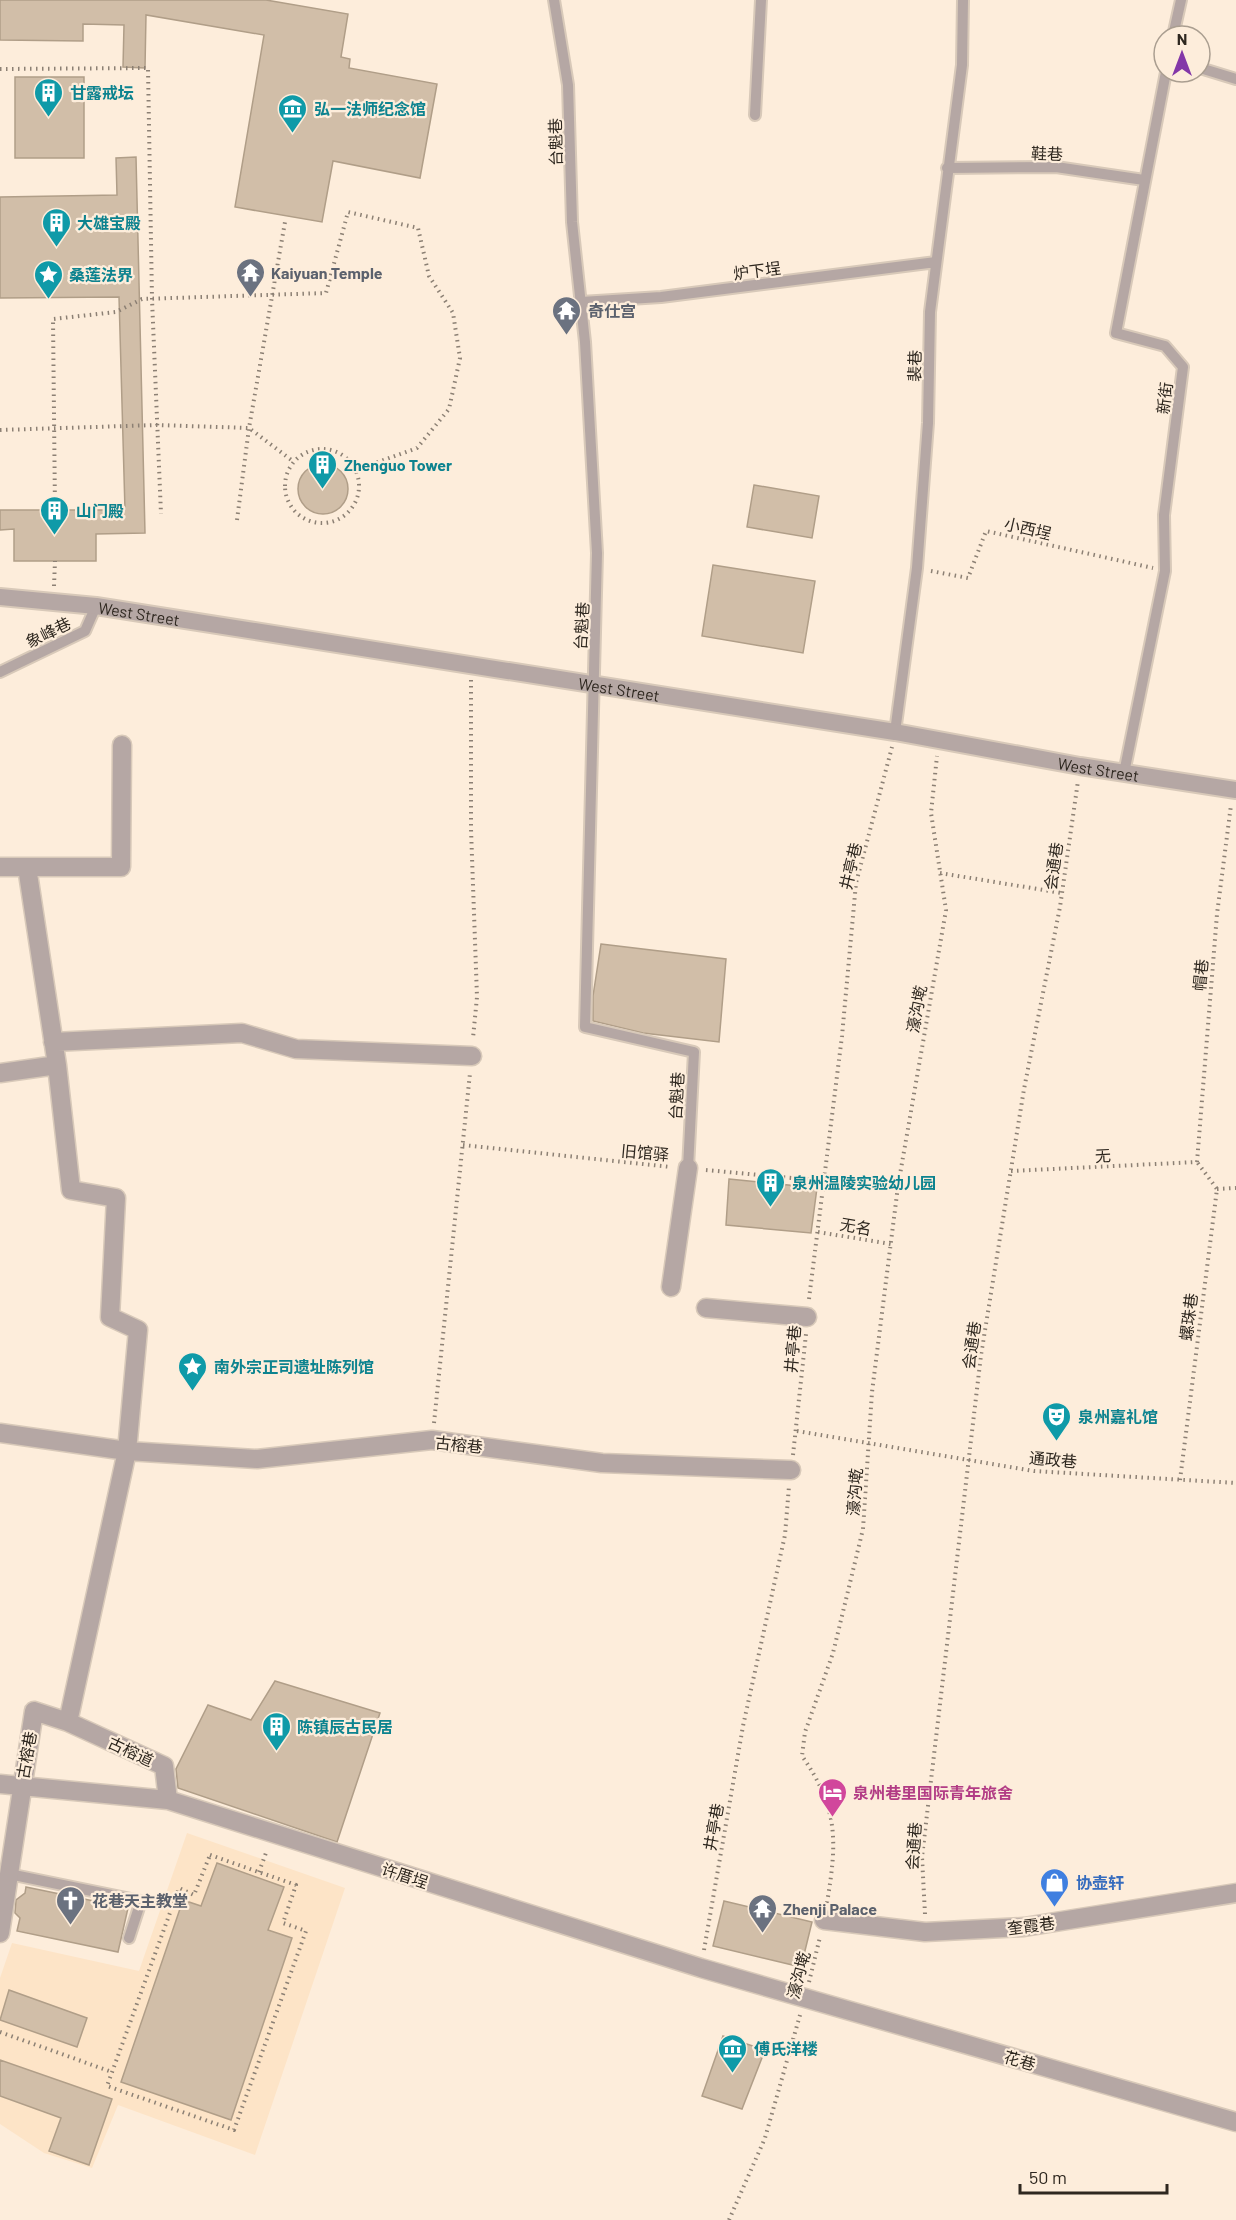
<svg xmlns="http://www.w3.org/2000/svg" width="1236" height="2220" font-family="Barlow,'Noto Sans SC',sans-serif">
<rect width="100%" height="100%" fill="#fdeddb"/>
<path fill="#fde4c7" d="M187,1833L345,1888L255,2155L118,2105L92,2168L44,2153L0,2124V1978L12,1943L139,1971Z"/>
<path fill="#d1bea8" stroke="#b09e88" stroke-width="1.5" d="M0,0H266L348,14L341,57L350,59L349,68L437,84L420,178L333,161L322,222L235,207L264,35L146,15L145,68L123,67L124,25L83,24V41L0,40Z
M15,77H84V158H15Z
M136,157L145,533L96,534V561H14V529L0,530V510H125L119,297L0,298V197L117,195L116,158Z
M298 489a25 25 0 1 1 50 0a25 25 0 1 1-50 0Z
M754,485L819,496L812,538L747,527Z
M713,565L815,581L803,653L702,636Z
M601,944L726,959L719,1042L643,1033L593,1021V996Z
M729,1179L817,1188L811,1233L726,1225Z
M275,1681L380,1713L337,1842L178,1788L176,1769L208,1705L251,1720Z
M217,1863L284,1887L268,1930L292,1938L231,2120L121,2082L183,1900L201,1906Z
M26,1887L128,1908L118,1952L17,1931L20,1918L15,1913L16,1900L25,1893Z
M724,1901L812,1922L801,1967L713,1946Z
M9,1990L87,2018L77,2047L0,2020Z
M723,2036L765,2050L742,2109L702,2096Z
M0,2060L112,2099L89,2165L49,2151L61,2118L0,2096Z"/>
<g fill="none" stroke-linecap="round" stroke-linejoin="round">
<defs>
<path id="service" d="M554,0L568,85L572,222L585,342L597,553L585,1027L694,1052L688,1168
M1173,36L1181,0
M1200,68L1236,79
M755,115L761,0
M947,168L1056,167L1144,180
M581,302L661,297L936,262
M0,672L85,631L96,606
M895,732L917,568L928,423L930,312L962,65L963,0
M1124,773L1165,571L1164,515L1183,367L1165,346L1116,333L1166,72
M9,1874L141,1901L129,1938"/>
<g id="pedestrian">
<path id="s1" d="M0,597L96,606L895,732L1080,766L1236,790"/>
</g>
<path id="minor" d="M0,867H121L122,745
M53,1042L242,1033L296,1049L472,1056
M0,1073L57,1065L27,867
M671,1287L688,1168
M706,1308L807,1317
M0,1433L127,1451L257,1459L432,1440L602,1463L791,1470
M68,1722L164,1766L168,1800
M0,1784L168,1800L701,1968L1236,2122
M824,1920L925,1932L1024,1927L1236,1893
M0,1933L34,1711L68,1722L127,1451L138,1330L110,1317L116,1198L71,1190L57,1065"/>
</defs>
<use href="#service" stroke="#d8c9b9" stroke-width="14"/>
<use href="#pedestrian" stroke="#d8c9b9" stroke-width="20"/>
<use href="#minor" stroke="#d8c9b9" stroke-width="21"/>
<path stroke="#8c8074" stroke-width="4" stroke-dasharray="1.5 4.5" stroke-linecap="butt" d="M0,69L148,68L152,299L161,514
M0,430L157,425L249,428L294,462
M285 486a37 37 0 1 1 74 0a37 37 0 1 1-74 0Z
M55,510L53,319L116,312L142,299L326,293L348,212L418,228L429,276L453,313L460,358L449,409L417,448L356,470
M237,520L249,428L285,222
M931,571L968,578L986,531L1153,568
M54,586L55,561
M471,680V829L477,997L473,1038
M940,873L1062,893
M463,1145L671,1167
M1197,1162L1217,914L1231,805
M706,1170L824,1181
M1011,1171L1197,1162
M1217,1189L1236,1188
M818,1232L891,1244
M809,1299L842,1036L856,883L892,747
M434,1423L470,1073
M797,1431L1034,1471L1236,1483
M793,1455L806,1334
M1180,1480L1217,1189L1197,1162
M210,1855L296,1885L283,1923L306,1931L234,2130L107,2086L179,1888L194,1895Z
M259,1872L267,1850
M827,1903C837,1842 839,1809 802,1756L805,1732L833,1653L863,1529L872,1392L898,1186L946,910L931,813L937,756
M925,1914L922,1857L981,1355L1024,1089L1060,907L1078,781
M704,1950L743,1726L785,1535L789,1486
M809,1982L820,1937
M0,2032L112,2072
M729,2220L765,2138L800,2015"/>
<use href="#service" stroke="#b5a7a4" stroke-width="10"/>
<use href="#pedestrian" stroke="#b5a7a4" stroke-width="16"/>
<use href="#minor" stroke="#b5a7a4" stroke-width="18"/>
</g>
<defs>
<symbol id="building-pin" viewBox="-11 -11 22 30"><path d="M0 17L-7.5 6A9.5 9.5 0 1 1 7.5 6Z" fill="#0f9aa8" stroke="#fdeddb"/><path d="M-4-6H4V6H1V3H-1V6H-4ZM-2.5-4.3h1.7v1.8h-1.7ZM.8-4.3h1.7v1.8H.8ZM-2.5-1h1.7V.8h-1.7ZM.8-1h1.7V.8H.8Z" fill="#fff"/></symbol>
<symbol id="museum-pin" viewBox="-11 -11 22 30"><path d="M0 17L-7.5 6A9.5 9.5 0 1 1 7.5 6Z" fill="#0f9aa8" stroke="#fdeddb"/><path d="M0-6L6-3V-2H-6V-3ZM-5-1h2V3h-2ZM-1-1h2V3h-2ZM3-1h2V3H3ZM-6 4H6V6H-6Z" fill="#fff"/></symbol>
<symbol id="temple-pin" viewBox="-11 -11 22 30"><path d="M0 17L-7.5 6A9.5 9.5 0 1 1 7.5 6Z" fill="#6b7280" stroke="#fdeddb"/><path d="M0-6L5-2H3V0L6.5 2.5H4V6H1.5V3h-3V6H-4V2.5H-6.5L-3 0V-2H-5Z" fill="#fff"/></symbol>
<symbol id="sight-pin" viewBox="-11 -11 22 30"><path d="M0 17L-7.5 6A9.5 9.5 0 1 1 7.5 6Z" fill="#0f9aa8" stroke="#fdeddb"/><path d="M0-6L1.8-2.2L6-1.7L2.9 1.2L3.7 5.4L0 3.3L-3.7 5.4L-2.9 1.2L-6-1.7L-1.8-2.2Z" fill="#fff"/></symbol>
<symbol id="theatre-pin" viewBox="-11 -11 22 30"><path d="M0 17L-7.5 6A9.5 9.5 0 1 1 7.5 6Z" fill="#0f9aa8" stroke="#fdeddb"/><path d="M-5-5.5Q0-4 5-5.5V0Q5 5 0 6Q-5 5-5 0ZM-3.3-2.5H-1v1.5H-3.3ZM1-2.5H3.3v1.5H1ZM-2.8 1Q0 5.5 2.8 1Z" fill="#fff"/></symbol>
<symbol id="hotel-pin" viewBox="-11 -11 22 30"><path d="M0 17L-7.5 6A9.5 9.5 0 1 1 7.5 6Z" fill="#d1479c" stroke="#fdeddb"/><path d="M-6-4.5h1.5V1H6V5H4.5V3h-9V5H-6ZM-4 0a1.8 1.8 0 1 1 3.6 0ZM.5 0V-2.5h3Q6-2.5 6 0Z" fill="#fff"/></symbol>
<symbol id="shop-pin" viewBox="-11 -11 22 30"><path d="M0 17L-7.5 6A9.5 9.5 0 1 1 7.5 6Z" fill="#3f7fe0" stroke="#fdeddb"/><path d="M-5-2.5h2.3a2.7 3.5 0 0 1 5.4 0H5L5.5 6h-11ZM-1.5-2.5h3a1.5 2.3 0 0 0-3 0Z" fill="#fff"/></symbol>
<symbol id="church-pin" viewBox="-11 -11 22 30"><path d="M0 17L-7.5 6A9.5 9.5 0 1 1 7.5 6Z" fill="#6b7280" stroke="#fdeddb"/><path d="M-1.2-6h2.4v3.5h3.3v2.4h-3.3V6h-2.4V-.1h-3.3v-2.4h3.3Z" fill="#fff"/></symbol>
</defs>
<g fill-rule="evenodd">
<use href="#building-pin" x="32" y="76" width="33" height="45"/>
<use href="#museum-pin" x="276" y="92" width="33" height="45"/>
<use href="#building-pin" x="40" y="206" width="33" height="45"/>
<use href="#temple-pin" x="234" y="256" width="33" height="45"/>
<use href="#sight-pin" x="32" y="258" width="33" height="45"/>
<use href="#temple-pin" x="550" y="294" width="33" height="45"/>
<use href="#building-pin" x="306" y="448" width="33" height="45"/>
<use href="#building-pin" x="38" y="494" width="33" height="45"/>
<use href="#building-pin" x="754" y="1166" width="33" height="45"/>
<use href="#sight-pin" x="176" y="1350" width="33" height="45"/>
<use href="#theatre-pin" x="1040" y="1400" width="33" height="45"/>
<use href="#building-pin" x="260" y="1710" width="33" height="45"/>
<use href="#hotel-pin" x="816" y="1776" width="33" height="45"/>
<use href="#shop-pin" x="1038" y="1866" width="33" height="45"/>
<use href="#church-pin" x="54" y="1884" width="33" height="45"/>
<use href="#temple-pin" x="746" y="1892" width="33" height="45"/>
<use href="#museum-pin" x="716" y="2032" width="33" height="45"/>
</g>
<g text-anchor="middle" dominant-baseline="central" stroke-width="4.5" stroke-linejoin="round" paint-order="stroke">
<g font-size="16" font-weight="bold" fill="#0d838f" stroke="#fdeddb" text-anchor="start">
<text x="70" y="92">甘露戒坛</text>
<text x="314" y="108">弘一法师纪念馆</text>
<text x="77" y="222">大雄宝殿</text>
<text x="69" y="274">桑莲法界</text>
<text x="344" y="464">Zhenguo Tower</text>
<text x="76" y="510">山门殿</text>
<text x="792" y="1182">泉州温陵实验幼儿园</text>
<text x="214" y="1366">南外宗正司遗址陈列馆</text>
<text x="1078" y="1416">泉州嘉礼馆</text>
<text x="297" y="1726">陈镇辰古民居</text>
<text x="754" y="2048">傅氏洋楼</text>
</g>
<g font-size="16" fill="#2e271f" stroke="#fdeddb">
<text transform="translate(555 142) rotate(-91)">台魁巷</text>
<text transform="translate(1047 153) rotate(2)">鞋巷</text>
<text transform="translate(757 270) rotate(-7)">炉下埕</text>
<text transform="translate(914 366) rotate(-89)">裴巷</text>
<text transform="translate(1164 398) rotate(-83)">新街</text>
<text transform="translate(1028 528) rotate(13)">小西埕</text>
<text stroke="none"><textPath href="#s1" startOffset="140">West Street</textPath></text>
<text transform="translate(581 626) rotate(-87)">台魁巷</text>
<text transform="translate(48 632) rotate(-26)">象峰巷</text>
<text stroke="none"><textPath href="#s1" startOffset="626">West Street</textPath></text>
<text stroke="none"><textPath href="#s1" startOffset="1112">West Street</textPath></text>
<text transform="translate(850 866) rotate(-77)">井亭巷</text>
<text transform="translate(1053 866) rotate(-82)">会通巷</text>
<text transform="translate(1200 975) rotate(-85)">帽巷</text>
<text transform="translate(916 1009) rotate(-80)">濠沟墘</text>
<text transform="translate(676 1096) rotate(-87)">台魁巷</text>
<text transform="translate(645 1152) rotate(5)">旧馆驿</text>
<text transform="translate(1103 1155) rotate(-3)">无</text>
<text transform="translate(856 1226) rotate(10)">无名</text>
<text transform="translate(1188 1317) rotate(-83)">螺珠巷</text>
<text transform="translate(971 1345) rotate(-82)">会通巷</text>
<text transform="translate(792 1349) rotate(-85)">井亭巷</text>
<text transform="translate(459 1444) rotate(6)">古榕巷</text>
<text transform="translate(1053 1459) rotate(5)">通政巷</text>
<text transform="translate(854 1492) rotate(-86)">濠沟墘</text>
<text transform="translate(131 1751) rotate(25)">古榕道</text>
<text transform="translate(26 1755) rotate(-80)">古榕巷</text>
<text transform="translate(713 1827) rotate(-80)">井亭巷</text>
<text transform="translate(913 1846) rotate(-86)">会通巷</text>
<text transform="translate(405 1875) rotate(18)">许厝埕</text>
<text transform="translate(1031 1925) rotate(-7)">奎霞巷</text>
<text transform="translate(798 1975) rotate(-76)">濠沟墘</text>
<text transform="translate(1020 2060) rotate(16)">花巷</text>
</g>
<g font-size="16" font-weight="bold" fill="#5b616d" stroke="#fdeddb" text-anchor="start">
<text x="271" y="272">Kaiyuan Temple</text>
<text x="588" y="310">奇仕宫</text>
<text x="92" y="1900">花巷天主教堂</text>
<text x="783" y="1908">Zhenji Palace</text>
</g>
<g font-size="16" font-weight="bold" fill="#b23c85" stroke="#fdeddb" text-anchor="start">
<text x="853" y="1792">泉州巷里国际青年旅舍</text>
</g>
<g font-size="16" font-weight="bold" fill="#366cbe" stroke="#fdeddb" text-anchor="start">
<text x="1076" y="1882">协壶轩</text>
</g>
</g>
<g transform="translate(1182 54)"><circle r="28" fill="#fdeddb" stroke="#aa9e90" stroke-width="1.5"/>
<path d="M0-4.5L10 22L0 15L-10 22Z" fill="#8337a8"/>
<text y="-9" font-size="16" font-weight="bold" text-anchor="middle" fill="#2e271f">N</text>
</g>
<path d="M1020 2184v9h147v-9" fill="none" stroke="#2e271f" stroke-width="3"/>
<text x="1029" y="2184" font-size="18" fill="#2e271f" stroke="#fdeddb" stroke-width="4.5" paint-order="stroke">50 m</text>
</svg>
